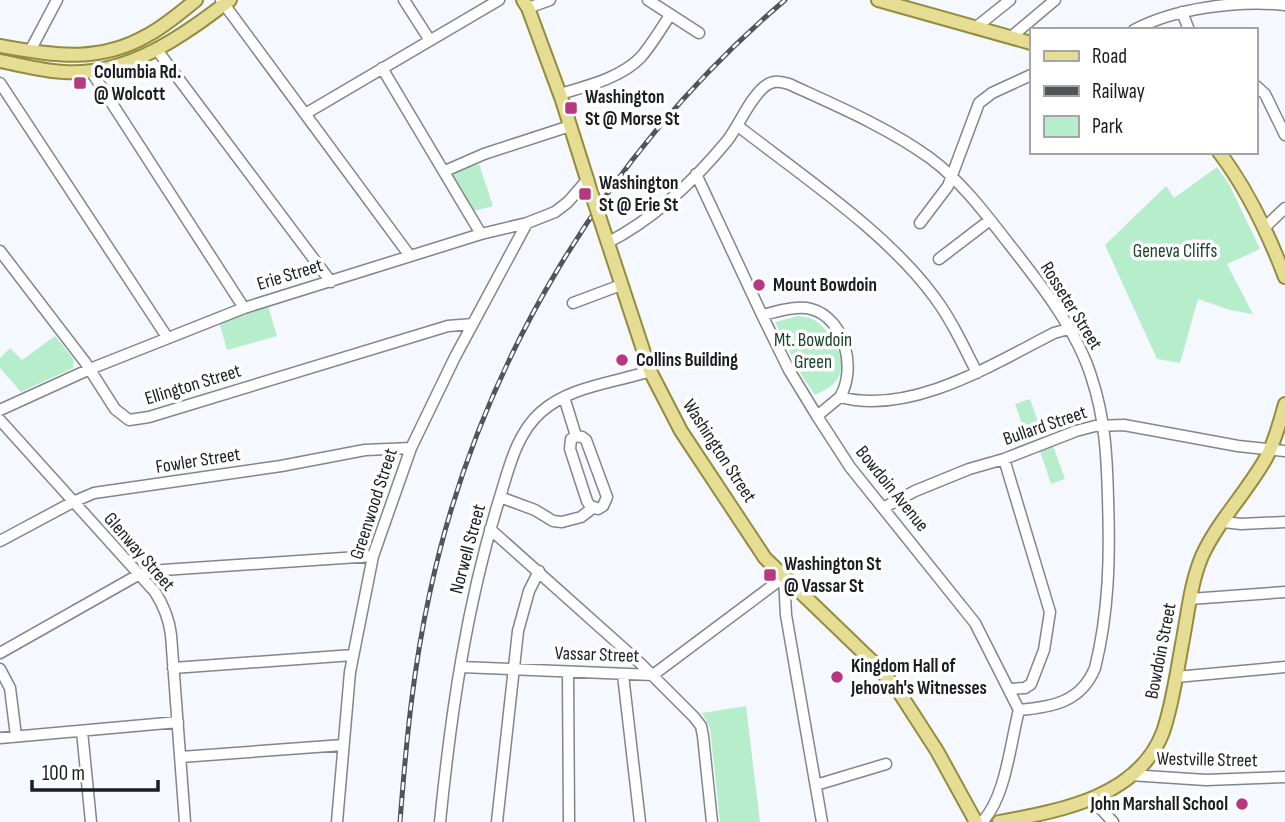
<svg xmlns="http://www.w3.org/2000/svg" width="1285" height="822" font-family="'Sofia Sans Condensed',sans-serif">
<rect width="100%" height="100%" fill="#f5f8ff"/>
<path fill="#b6eecc" d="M479,164L493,206L474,211L451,173Z
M1217,167L1229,184L1260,249L1227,264L1253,314L1230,310L1198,299L1180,363L1157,359L1105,245L1166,186L1174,198Z
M268,306L277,336L227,350L219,322Z
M798,316C803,317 810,317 814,320C832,331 853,365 834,383C830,388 821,392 815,395L802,376L775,322Z
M55,336L74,360L73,368L21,392L0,368V358L10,348L22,360Z
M1030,399L1042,433L1027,438L1015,404Z
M1053,446L1065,479L1051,484L1040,451Z
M746,706L760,822H720L710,728L702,713Z"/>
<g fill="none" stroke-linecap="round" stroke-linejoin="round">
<defs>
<path id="minor" d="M221,0L410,256
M404,0L429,39
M648,0L699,33
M528,8L550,0
M1182,12L1189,30
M975,28L1010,0
M1134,30C1175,8 1239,0 1285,5
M1011,37L1055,0
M157,50L331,282
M30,51L57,0
M382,68L481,234
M91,71L244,308
M0,83L167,337
M1255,85L1265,94L1285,135
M560,94C587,86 621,78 641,57C652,44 661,29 670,15
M305,114L499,0
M738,126C802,176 888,233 935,298C952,321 964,347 977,373
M445,171L484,154L570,126
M696,174L762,315L789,370L817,416L850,467L975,623L1019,710C1010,744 1006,797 982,822
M920,223L948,186L979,103L992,93L1031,75
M1265,227L1285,208
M607,243C654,219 694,181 727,141C740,124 748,101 764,87C772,80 780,81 789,84C837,106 887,127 930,158C961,181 985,213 1009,244C1039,282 1078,331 1092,379C1105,418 1107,458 1108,499C1110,556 1109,612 1095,668C1081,702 1053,707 1019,710
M0,251L85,362L115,409L129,420L149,417L448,326L473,324
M939,259L990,220
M573,303L621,285
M762,315C776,312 796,305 811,309C845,318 857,369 840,397
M564,397L576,436L571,439L570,449L587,501L590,506L598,509L603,506L607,497L586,440L582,437L576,436
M0,410L90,369L244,308L481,234L527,223L555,212L568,202L588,179
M817,416L840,397C911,416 993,364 1054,333L1068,329
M0,420L155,592C164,606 169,618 171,635L185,822
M1004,459L1050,612L1044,650L1031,684L1025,688L1009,689
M500,497L535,510L553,521L562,522L581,517L594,507
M883,508L915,491L969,469L1004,459L1076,431L1095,426L1124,425L1238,446L1285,451
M1224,522L1241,524L1285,522
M490,529L640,663L694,717L701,726L703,736L712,822
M0,541L73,502L94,493L281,466L365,450L411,448
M784,577L786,615L822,822
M1190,599L1285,592
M0,653L138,575L163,570L373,556
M461,667L653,675L784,577
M173,668L353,655
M0,669L10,688L16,736
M568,672L569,822
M623,675L640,822
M1176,677L1285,667
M82,731L91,822
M0,738L178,722
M181,757L343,745
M1130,775L1206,780L1285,777
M816,785L886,764
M1092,799L1113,822
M337,822L350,672L373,556L411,448L455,357L527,223
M440,822C451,712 467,602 500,497C509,467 517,433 541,412C570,386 614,383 650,371
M497,822L518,631L529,591L539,571"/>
<path id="major" d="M523,0L528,8L562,100L592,195
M878,0L1031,43
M0,46C54,55 98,64 148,35C165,26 181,12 196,0
M0,61C21,65 43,71 64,72C128,76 181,37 230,0
M1219,152C1248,190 1268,233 1285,277
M600,219L650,371L681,431L765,558L874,663L897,689L937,751L976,822
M999,822C1058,811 1138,798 1163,732C1173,703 1177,670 1183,639C1188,612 1191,582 1202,556C1218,521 1247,492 1266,458C1275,442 1280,421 1285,404"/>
</defs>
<use href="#minor" stroke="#82858c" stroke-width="13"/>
<use href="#major" stroke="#958c3e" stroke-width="16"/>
<use href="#minor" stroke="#fff" stroke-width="10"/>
<use href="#major" stroke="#e6dd95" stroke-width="12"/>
<defs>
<path id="rail" d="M400,822C406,744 413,668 430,592C479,363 607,152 785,0"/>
</defs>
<use href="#rail" stroke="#525458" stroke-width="5"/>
<use href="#rail" stroke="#fff" stroke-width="2.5" stroke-dasharray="8" stroke-linecap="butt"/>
<defs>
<path id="major-bridge" d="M592,195L600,219"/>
</defs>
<use href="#major-bridge" stroke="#958c3e" stroke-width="16" stroke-linecap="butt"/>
<use href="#major-bridge" stroke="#e6dd95" stroke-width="12"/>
</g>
<g fill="#b83781" stroke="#fff" stroke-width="2.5">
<rect x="73" y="76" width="14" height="14" rx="3.5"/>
<rect x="564" y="101" width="14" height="14" rx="3.5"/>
<rect x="578" y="187" width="14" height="14" rx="3.5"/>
<circle cx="759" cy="285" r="7"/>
<circle cx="622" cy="360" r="7"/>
<rect x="763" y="568" width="14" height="14" rx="3.5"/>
<circle cx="837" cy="677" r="7"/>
<circle cx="1242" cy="804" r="7"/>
</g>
<g text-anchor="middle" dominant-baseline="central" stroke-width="7" stroke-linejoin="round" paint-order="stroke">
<g font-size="19" font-weight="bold" fill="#1c1d20" stroke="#fff" text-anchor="start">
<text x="94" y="72">Columbia Rd.<tspan x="94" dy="22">@ Wolcott</tspan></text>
<text x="585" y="97">Washington<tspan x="585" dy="22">St @ Morse St</tspan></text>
<text x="599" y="183">Washington<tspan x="599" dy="22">St @ Erie St</tspan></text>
<text x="773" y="285">Mount Bowdoin</text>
<text x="636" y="360">Collins Building</text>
<text x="784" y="564">Washington St<tspan x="784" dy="22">@ Vassar St</tspan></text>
<text x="851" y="666">Kingdom Hall of<tspan x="851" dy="22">Jehovah's Witnesses</tspan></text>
<text x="1228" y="804" text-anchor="end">John Marshall School</text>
</g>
<g font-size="19" fill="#1b422d" stroke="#fff">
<text x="1175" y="251">Geneva Cliffs</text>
<text x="813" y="340">Mt. Bowdoin<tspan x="813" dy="22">Green</tspan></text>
</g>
<g font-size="19" fill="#1c1d20" stroke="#fff">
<text transform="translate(290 275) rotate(-17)">Erie Street</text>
<text transform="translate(1071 306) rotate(58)">Rosseter Street</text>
<text transform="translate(193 385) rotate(-17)">Ellington Street</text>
<text transform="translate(1045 426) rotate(-19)">Bullard Street</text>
<text transform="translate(719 451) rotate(57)">Washington Street</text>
<text transform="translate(198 461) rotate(-9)">Fowler Street</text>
<text transform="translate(892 489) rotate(51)">Bowdoin Avenue</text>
<text transform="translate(374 504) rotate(-72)">Greenwood Street</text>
<text transform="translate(468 549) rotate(-75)">Norwell Street</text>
<text transform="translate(139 552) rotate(49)">Glenway Street</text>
<text transform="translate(1161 651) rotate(-79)">Bowdoin Street</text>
<text transform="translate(597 655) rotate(2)">Vassar Street</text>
<text transform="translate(1207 760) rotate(1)">Westville Street</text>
</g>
</g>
<rect x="1030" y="28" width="228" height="126" fill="#ffffff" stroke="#a4a5a6" stroke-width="2"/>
<rect x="1044" y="51" width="35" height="10" fill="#e6dd95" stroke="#a4a5a6" stroke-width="2"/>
<text x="1092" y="63" font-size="21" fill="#1c1d20">Road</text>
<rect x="1044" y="86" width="35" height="10" fill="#525458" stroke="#a4a5a6" stroke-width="2"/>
<text x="1092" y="98" font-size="21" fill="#1c1d20">Railway</text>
<rect x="1044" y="116" width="35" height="21" fill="#b6eecc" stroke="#a4a5a6" stroke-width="2"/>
<text x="1092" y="133" font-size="21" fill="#1c1d20">Park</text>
<path d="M32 780v10h126v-10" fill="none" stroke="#1c1d20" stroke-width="3.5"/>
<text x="42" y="780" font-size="21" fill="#1c1d20" stroke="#ffffff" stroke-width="5" paint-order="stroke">100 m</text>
</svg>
